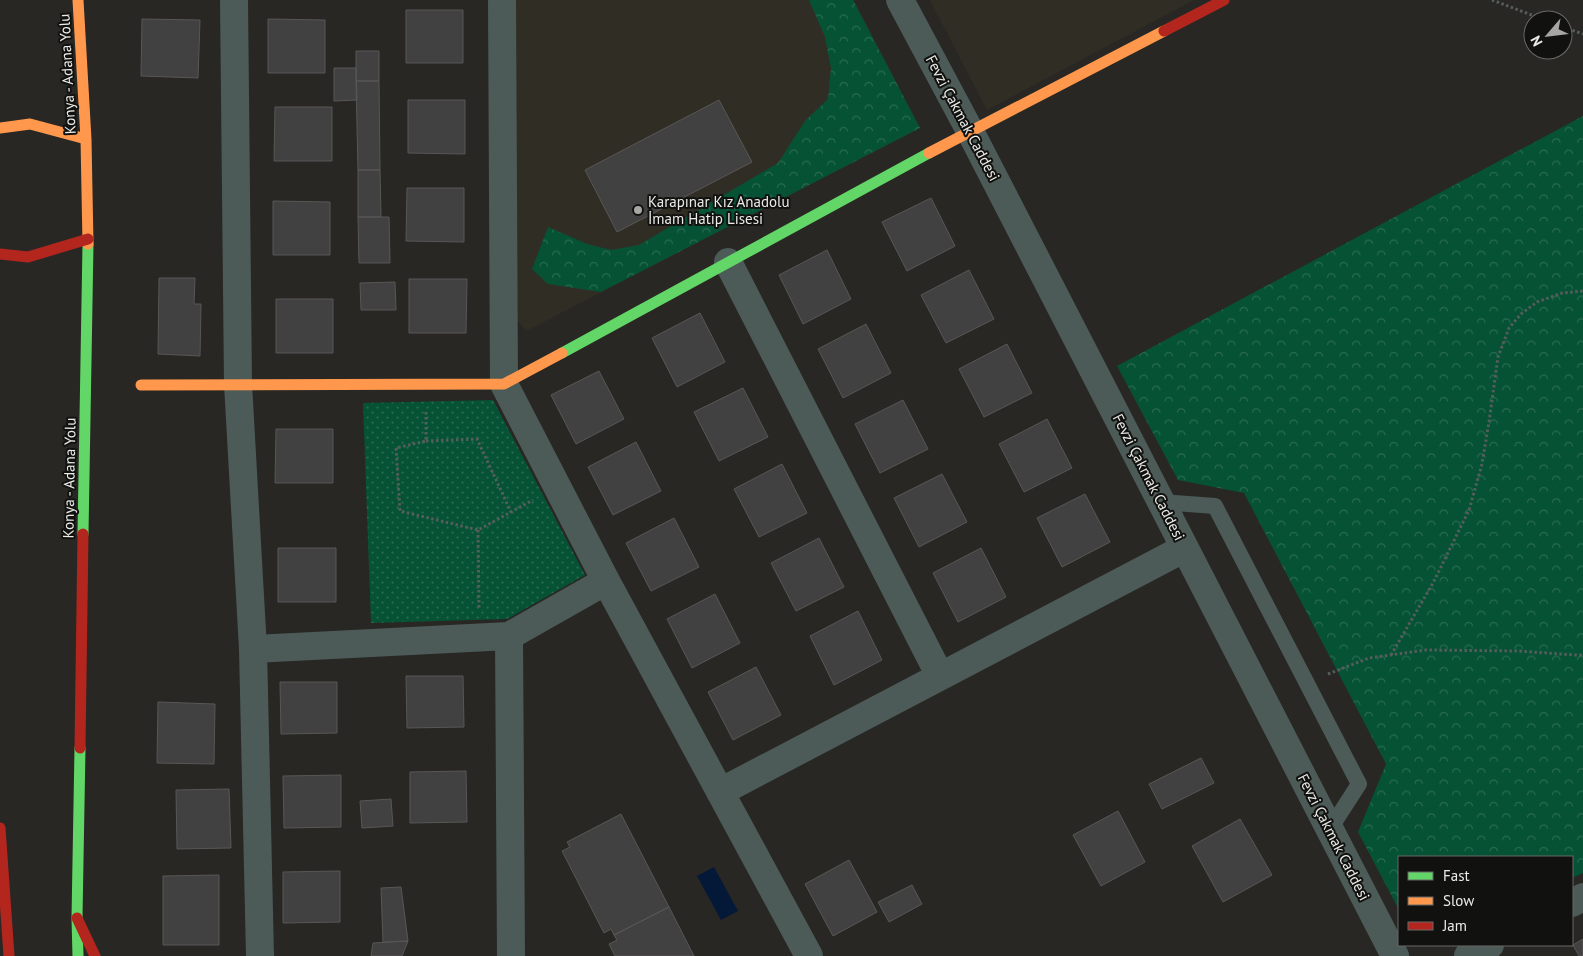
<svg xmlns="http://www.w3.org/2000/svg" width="1583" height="956" font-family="'PT Sans',sans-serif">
<defs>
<pattern id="forest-crowns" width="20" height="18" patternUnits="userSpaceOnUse" patternTransform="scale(1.25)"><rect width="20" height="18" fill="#055234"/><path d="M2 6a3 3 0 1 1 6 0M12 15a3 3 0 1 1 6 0" fill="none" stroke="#2a6b51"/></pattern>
<pattern id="park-dots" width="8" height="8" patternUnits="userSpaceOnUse" patternTransform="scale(1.25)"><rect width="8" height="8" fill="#055234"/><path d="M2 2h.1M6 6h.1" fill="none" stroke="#2a6b51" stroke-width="1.8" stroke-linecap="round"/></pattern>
</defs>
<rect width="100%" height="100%" fill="#282724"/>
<path fill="#302e24" d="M516,0H854L920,128L526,331L514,316Z
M930,0H1194L987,110Z"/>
<path fill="url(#forest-crowns)" d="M809,0H853L920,128L601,292L548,284L532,269L548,227L587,244L611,250L639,245L778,163L805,121L828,99L831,68L825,37Z
M1583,116V873L1572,878V857H1399V910L1358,832L1386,764L1244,493L1178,480L1117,366Z"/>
<path fill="url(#park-dots)" d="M493,400L585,575L507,619L371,623L363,403Z"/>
<path fill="#041837" d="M714,867L738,911L721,920L697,876Z"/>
<path fill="#424141" stroke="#585756" d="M406,10H463V63H406Z
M142,19L200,20L198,78L141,76Z
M268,19L325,20V73H268Z
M356,51H379V81H356Z
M334,68H356L357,100L334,101Z
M356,81H379L380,170H358Z
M408,100H465V154L408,153Z
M719,100L752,162L617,232L585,170Z
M275,107H332V161H274Z
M358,170H380L381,217H358Z
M407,188H464V242L406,241Z
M931,198L955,246L907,271L882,222Z
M273,201L330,202V255H273Z
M358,217H389L390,263H359Z
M827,250L851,299L803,324L779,275Z
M969,270L994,319L946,343L921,295Z
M159,278H195L194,304H201L200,356L158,354Z
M409,279H467L466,333H409Z
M395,282L396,310H361L360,283Z
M276,299H333V353H276Z
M700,313L725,362L677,387L652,338Z
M866,324L891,373L843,398L818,349Z
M1007,344L1032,393L984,417L959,369Z
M599,371L624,419L576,444L551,395Z
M743,388L768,437L719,461L694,412Z
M903,400L928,449L880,473L855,424Z
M1047,419L1072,468L1024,492L999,444Z
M276,429H333V483H275Z
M636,442L661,491L613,515L588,467Z
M782,464L807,513L759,537L734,489Z
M942,474L967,522L919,547L894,498Z
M1085,494L1110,542L1062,567L1037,518Z
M674,518L699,567L651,591L626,543Z
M819,538L844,587L796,611L771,563Z
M278,548H336V602H278Z
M981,548L1006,597L958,622L933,573Z
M715,594L740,643L692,668L667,619Z
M858,611L882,660L834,685L810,636Z
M756,667L781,715L733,740L708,692Z
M406,676H463L464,727L407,728Z
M280,682H337V733L281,734Z
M158,702L215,704L214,764L157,763Z
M1201,758L1214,783L1162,809L1149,784Z
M466,771L467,822L410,823V772Z
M341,775V827L284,828L283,776Z
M229,789L231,848L177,849L176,790Z
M391,799L393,826L362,828L360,801Z
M1118,811L1145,862L1101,886L1073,835Z
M621,814L669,907L614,935L611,929L604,933L562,851L570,847L567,842Z
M1240,819L1272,875L1223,902L1192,846Z
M849,860L877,912L833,936L805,884Z
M340,871V922L283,923V872Z
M219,875V945H163V876Z
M912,885L922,904L889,922L878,902Z
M401,887L408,941L383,942L381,888Z
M669,907L694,956H615L609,944L617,940L614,935Z
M1583,939V956H1579L1573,945Z
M408,941L402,956H371L373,943Z"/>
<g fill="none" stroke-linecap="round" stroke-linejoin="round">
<path stroke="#565e5c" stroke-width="3" stroke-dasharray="2.5 2.5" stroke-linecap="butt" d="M1492,0L1545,20
M1563,27L1583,34
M426,412V441L396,448L400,511L478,530L533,500
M426,441L477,439L511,512
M478,530L479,609
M1391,655L1433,583L1469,510L1482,464L1489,422L1498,357L1509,328L1521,314L1537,302L1562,293L1583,291
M1328,674L1369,658L1426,650L1518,651L1575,655H1583"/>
<path stroke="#4c5b58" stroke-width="16" d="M1161,502L1215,506L1359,784L1330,829"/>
<path stroke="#4c5b58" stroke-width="28" d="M234,0L238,384L253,649L260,956
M502,0L504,384L606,581L809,956
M900,0L970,131L1395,956
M728,262L940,676
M509,636L511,956
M253,649L509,636L606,581
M720,792L1185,548
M1572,903L1583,897
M1468,956L1490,945"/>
<path stroke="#63d668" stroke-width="11" d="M562,353L929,153
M83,534L88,244
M78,956L77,918L80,748"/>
<path stroke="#ff974d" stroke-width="11" d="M78,0L86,139L88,244
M0,128L30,124L86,139
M929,153L1164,31
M141,385L504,384L562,353"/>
<path stroke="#b3261e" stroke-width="11" d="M1164,31L1224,0
M0,254L28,257L88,239
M80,748L83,534
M0,828L9,956
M77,918L95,956"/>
</g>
<circle fill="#a7a6a3" stroke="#11110f" stroke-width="2" cx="638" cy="210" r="5"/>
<g text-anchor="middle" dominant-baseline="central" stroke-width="4" stroke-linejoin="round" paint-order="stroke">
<g font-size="15" fill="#ebebe8" stroke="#11110f">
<text transform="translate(67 74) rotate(-93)">Konya - Adana Yolu</text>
<text transform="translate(963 118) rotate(62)">Fevzi Çakmak Caddesi</text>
<text transform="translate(1149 477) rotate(63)">Fevzi Çakmak Caddesi</text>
<text transform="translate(69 478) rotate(-89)">Konya - Adana Yolu</text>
<text transform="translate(1334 837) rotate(63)">Fevzi Çakmak Caddesi</text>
</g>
<g font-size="15" fill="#ebebe8" stroke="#11110f" text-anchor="start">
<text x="648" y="201">Karapınar Kız Anadolu<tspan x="648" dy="17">İmam Hatip Lisesi</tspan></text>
</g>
</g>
<rect x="1398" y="856" width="175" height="90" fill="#11110f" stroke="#686866"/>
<rect x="1408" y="872" width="25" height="8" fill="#63d668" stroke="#686866"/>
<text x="1443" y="881" font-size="15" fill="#ebebe8">Fast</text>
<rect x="1408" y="897" width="25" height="8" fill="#ff974d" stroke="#686866"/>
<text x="1443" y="906" font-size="15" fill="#ebebe8">Slow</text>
<rect x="1408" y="922" width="25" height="8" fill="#b3261e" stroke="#686866"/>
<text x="1443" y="931" font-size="15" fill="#ebebe8">Jam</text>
<g transform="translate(1548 35) rotate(242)"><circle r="24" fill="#11110f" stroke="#686866"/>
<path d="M0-4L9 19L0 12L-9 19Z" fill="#a7a6a3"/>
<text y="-8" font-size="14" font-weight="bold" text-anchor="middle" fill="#ebebe8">N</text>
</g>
</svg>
